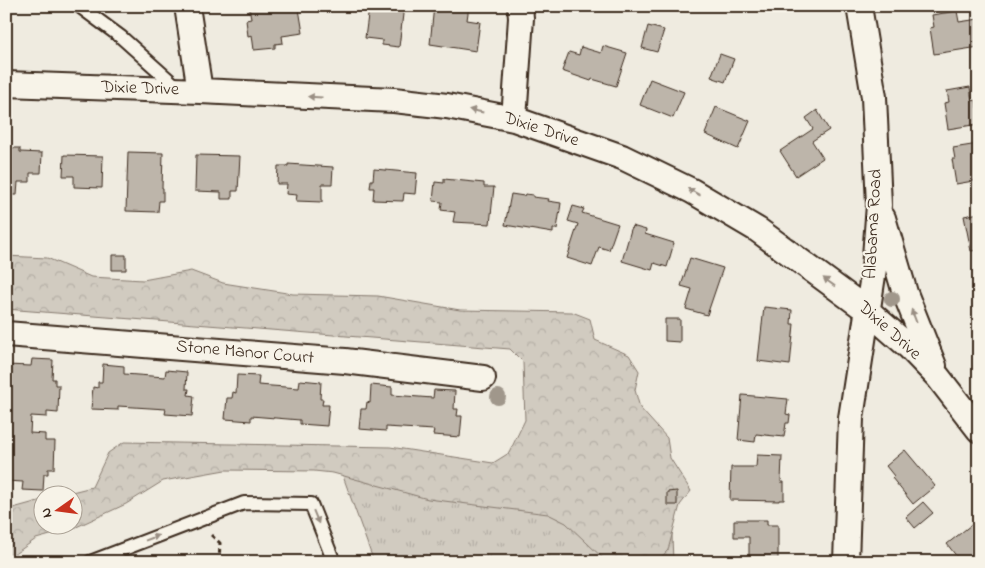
<svg xmlns="http://www.w3.org/2000/svg" width="985" height="568" font-family="'Indie Flower',sans-serif">
<defs>
<pattern id="grass-tufts" width="24" height="20" patternUnits="userSpaceOnUse" patternTransform="scale(1.25)"><rect width="24" height="20" fill="#d1cbc0"/><path d="M3 7l-1-3M5 7V3M7 7l1-3M15 17l-1-3M17 17v-4M19 17l1-3" fill="none" stroke="#b4aea5"/></pattern>
<pattern id="forest-crowns" width="20" height="18" patternUnits="userSpaceOnUse" patternTransform="scale(1.25)"><rect width="20" height="18" fill="#d1cbc0"/><path d="M2 6a3 3 0 1 1 6 0M12 15a3 3 0 1 1 6 0" fill="none" stroke="#b4aea5"/></pattern>
</defs>
<rect width="100%" height="100%" fill="#efebe0"/>
<filter id="ink" filterUnits="userSpaceOnUse"><feTurbulence type="fractalNoise" baseFrequency=".02" numOctaves="2"/><feDisplacementMap in="SourceGraphic" scale="10" xChannelSelector="R" yChannelSelector="G"/><feConvolveMatrix kernelMatrix="1 2 1 2 8 2 1 2 1" color-interpolation-filters="sRGB"/></filter>
<g filter="url(#ink)">
<path fill="url(#grass-tufts)" stroke="#867a6f" d="M339,465L670,483L673,562H374Z"/>
<path fill="url(#forest-crowns)" stroke="#867a6f" d="M6,256L47,258L91,277L143,280L191,271L223,283L293,294L378,296L460,310L572,312L590,319L595,340L629,355L639,371L635,390L640,408L667,438L670,458L691,491L680,505L668,550L657,562H607L566,523L548,514L428,499L333,473L314,471L225,470L163,481L126,504L72,529L36,539L6,560V510L42,500V526H72V496L60,495L92,487L108,453L124,442L390,447L493,463L509,453L525,420L523,362L510,349L6,309Z"/>
<path fill="#bdb5aa" stroke="#3b2a1e" d="M249,6H288L289,10L299,9L303,33L282,36L283,43L275,44V48L254,50L252,35L248,36L246,20L251,19Z
M381,6H404L399,47L382,45V40L365,38L369,8L381,10Z
M434,6H469L467,20L480,22L476,51L430,44Z
M957,11L959,22L979,19V47L934,54L930,28L934,27L932,15Z
M648,26L664,30L657,52L642,48Z
M603,46L627,53L616,86L592,79L591,81L562,71L569,52L579,55L581,47L601,53Z
M720,54L734,59L725,82L711,77Z
M650,79L684,92L673,118L640,105Z
M970,87L972,101L976,100L977,108H979V124L948,129L944,103L949,102L947,91Z
M716,107L750,121L738,149L705,134Z
M817,110L829,130L812,141L823,158L796,176L780,151L813,129L806,118Z
M978,144L979,180L956,184L952,159H955L953,148Z
M6,148H20V152L42,153L41,173H30V182H18L17,195H6Z
M128,152L163,153L162,188H163V201H159L158,212L126,211Z
M64,155L103,156L102,188L74,187V176H63Z
M196,155L240,156L238,191H232V199H221V192L195,191Z
M288,164L333,167L332,184H322V202L296,201L297,195L286,194L287,184H277L278,166H288Z
M374,169L417,173L415,194L404,193L403,201L373,200L374,188H370L371,180H373Z
M444,179L484,183V187H494L490,224L453,222L455,212L441,210L442,202L433,201L435,182L444,183Z
M511,194L524,196L525,194L533,195V197L549,199L548,201L561,203L557,229H553V233L505,225Z
M573,206L584,209L582,213L618,224L609,250L599,247L592,266L567,258L578,224L568,221Z
M979,213V250L971,251L964,216Z
M632,226L646,230L645,234L674,243L667,267L654,263L652,270L622,261Z
M112,255H126V270H112Z
M690,258L723,268L707,315L686,309L692,289L681,286Z
M764,307L792,310L791,324H794L790,365L758,361Z
M665,319H680V342L665,341Z
M32,359L53,360L52,379H55V385H59L58,413L47,412V417L31,416L30,433L45,434V441H55L54,469H48V474H44L43,491L22,490L23,482L6,481V365L31,366Z
M103,364L124,366V374L165,377L166,370L187,372L186,389H189L188,395L194,396L192,416L165,414L166,409L118,406V410L91,409L93,387L98,388V382H102Z
M237,375L259,376L258,385L299,388L300,380L321,382L320,399H323L322,405H329L327,426L300,424V420L251,416V421L225,419L227,398H232L233,392L236,393Z
M371,385L392,387V395L433,398L434,390L455,391L454,409H458L457,416H462L460,437L433,435L434,430L386,427V431L359,429L361,409H366L367,402L370,403Z
M742,395L788,399L786,414L790,415L789,423H786L784,437L756,434L755,442L738,440Z
M905,450L935,486L913,504L892,478L894,476L886,466Z
M757,455L782,456L781,482H784V500H779V501L730,500L731,467H756Z
M677,491V505H667V492Z
M923,502L933,513L915,528L906,517Z
M734,520H767V525H778V559H759V562H749V537H734Z
M971,525L979,536V562H961L947,544Z"/>
<g fill="none" stroke-linecap="round" stroke-linejoin="round">
<defs>
<path id="service" d="M79,6L121,37L178,88
M90,562L244,503L311,504L334,562"/>
<path id="minor" d="M187,6L200,91
M6,84L200,91L394,100L447,106L514,119L622,157L692,191L758,230L868,311L909,347L938,377L979,430
M514,119L521,18L520,6
M883,218L905,293L934,366
M6,334L345,361L483,378
M846,562L851,418L874,269L879,205L874,97L859,6"/>
</defs>
<use href="#service" stroke="#3b2a1e" stroke-width="16"/>
<use href="#minor" stroke="#3b2a1e" stroke-width="28"/>
<path stroke="#3b2a1e" stroke-width="3" stroke-dasharray="5 4" stroke-linecap="butt" d="M211,535L220,543L219,562"/>
<use href="#service" stroke="#f7f3e8" stroke-width="12"/>
<use href="#minor" stroke="#f7f3e8" stroke-width="24"/>
</g>
<g fill="#a0978b">
<circle cx="892" cy="299" r="8"/>
<circle cx="498" cy="397" r="8"/>
</g>
<defs><path id="oneway-solid" d="M-6-.8H1V-3.2L6.5 0L1 3.2V.8H-6Z" transform="scale(1.25)"/></defs>
<g fill="#998e83">
<use href="#oneway-solid" transform="translate(315 97) rotate(-177)"/>
<use href="#oneway-solid" transform="translate(476 111) rotate(-168)"/>
<use href="#oneway-solid" transform="translate(694 192) rotate(-151)"/>
<use href="#oneway-solid" transform="translate(829 282) rotate(-144)"/>
<use href="#oneway-solid" transform="translate(914 316) rotate(-111)"/>
<use href="#oneway-solid" transform="translate(316 517) rotate(68)"/>
<use href="#oneway-solid" transform="translate(152 538) rotate(-21)"/>
</g>
</g>
<g text-anchor="middle" dominant-baseline="central" stroke-width="4.5" stroke-linejoin="round" paint-order="stroke">
<g font-size="18" fill="#3b2a1e" stroke="#f7f3e8">
<text transform="translate(140 89) rotate(2)">Dixie Drive</text>
<text transform="translate(541 130) rotate(18)">Dixie Drive</text>
<text transform="translate(874 224) rotate(-87)">Alabama Road</text>
<text transform="translate(889 331) rotate(42)">Dixie Drive</text>
<text transform="translate(245 353) rotate(5)">Stone Manor Court</text>
</g>
</g>
<rect width="985" height="568" fill="none" stroke="#f7f3e8" stroke-width="25"/>
<rect x="12" y="12" width="960" height="543" fill="none" stroke="#3b2a1e" stroke-width="2" filter="url(#ink)"/>
<g transform="translate(58 510) rotate(256)"><circle r="24" fill="#f7f3e8" stroke="#aca397"/>
<path d="M0-4L9 19L0 12L-9 19Z" fill="#c8321e"/>
<text y="-8" font-size="14" font-weight="bold" text-anchor="middle" fill="#3b2a1e">N</text>
</g>
</svg>
